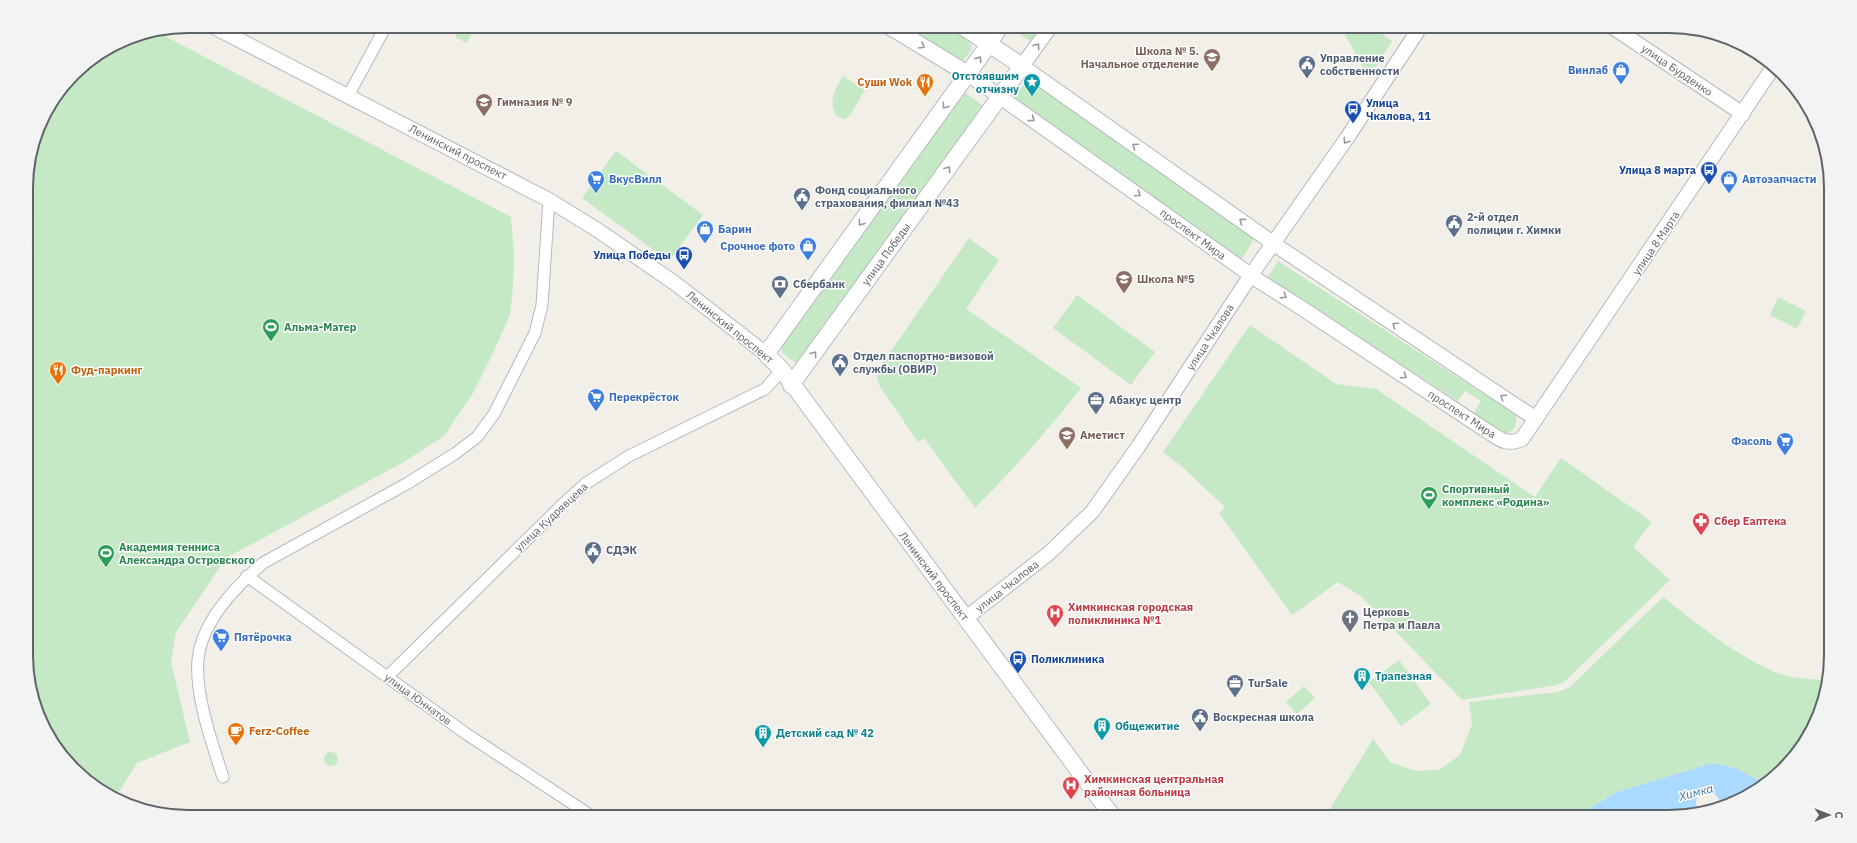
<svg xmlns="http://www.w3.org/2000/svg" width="1857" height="843" font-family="'IBM Plex Sans',sans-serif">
<rect width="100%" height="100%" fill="#f1efe8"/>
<path fill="#c5e8c5" d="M460,26H475L467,43L455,37Z
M902,26H948L965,37L972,46L971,51L963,61H960Z
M1013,26H1045L1032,43L1012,28Z
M1340,26H1371L1392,41L1369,78Z
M157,32L511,217L514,255L513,285L510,315L494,351L473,393L444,436L402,463L226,558L176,632L171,662L190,742L137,763L115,798L89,783L59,753L38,717L27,676L26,178L43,117L81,66L126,38Z
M843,76L865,90L851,114L845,119L836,116C828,99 835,90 843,76Z
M1028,79L1255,237L1240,262L1012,101Z
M964,92L986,108L803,360L796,363L782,353V344Z
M616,151L703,215L669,261L582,198Z
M969,238L999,260L966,309L1081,388C1048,430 1013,470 975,508L924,438L918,442L879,385L877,376L880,367Z
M1278,261L1516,415C1517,427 1514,431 1502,435L1472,416L1481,401L1465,391L1458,401L1267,278Z
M1077,295L1155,352L1131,385L1053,328Z
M1778,297L1806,311L1797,329L1770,315Z
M1250,325L1336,384L1376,389L1535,497L1561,458L1652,522L1633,547L1670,580L1564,682L1557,685L1462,700L1362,597L1338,582L1292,615L1219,513L1225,507L1180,465L1163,452Z
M1663,597C1699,625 1737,657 1780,674C1794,679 1812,679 1826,680C1824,692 1823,707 1818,717C1810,736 1782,778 1762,782L1736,768L1712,763L1617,792L1574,817H1325L1373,739L1390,762L1415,771L1439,770L1460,755L1472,724L1469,702L1558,692L1570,687Z
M1399,660L1431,704L1401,726L1369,682Z
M1304,686L1315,698L1297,714L1286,702Z
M324 759a7 7 0 1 1 14 0a7 7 0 1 1-14 0Z"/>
<path fill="#aadaff" d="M1712,763L1736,768L1762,782L1769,781L1759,790L1736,801H1720L1715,794L1708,791L1699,793C1693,804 1699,807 1695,813L1679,817H1574L1617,792Z"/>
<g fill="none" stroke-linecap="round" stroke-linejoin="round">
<defs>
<path id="minor" d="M348,96L386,26
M247,576L465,733L593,817
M387,677L562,505L585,484L629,456L765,389L782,370
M223,777C212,743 195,696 198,660C201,622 235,587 263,563L408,483L456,453L477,437L494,414L535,333L542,305L549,200"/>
<path id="tertiary" d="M212,26L549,200L599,231L676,284L766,354
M1051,26L1022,66L1280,248L1536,419
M1611,26L1743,114
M990,43L1002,26
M968,74L1259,281L1300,307L1487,431C1500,439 1506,446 1522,439L1774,66
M966,618L1048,554L1092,512L1138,447L1251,275L1347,138L1421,26"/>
<path id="secondary" d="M889,26L968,74
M990,43L766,354L782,370L1113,817
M791,385L1022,66L962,26"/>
</defs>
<use href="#minor" stroke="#b5b8bc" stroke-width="13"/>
<use href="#tertiary" stroke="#b5b8bc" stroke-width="16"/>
<use href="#secondary" stroke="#b6babf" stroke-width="18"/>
<use href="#minor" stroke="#fff" stroke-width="11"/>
<use href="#tertiary" stroke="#fff" stroke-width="14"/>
<use href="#secondary" stroke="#fff" stroke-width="16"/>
</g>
<defs><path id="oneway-chevron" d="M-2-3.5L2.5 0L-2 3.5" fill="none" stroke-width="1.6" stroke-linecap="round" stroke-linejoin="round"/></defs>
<g stroke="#979a9d">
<use href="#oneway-chevron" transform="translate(922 46) rotate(31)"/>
<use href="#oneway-chevron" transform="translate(1037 46) rotate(-54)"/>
<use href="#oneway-chevron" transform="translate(979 59) rotate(-55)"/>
<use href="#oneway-chevron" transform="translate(945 106) rotate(126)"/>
<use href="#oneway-chevron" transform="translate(1032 119) rotate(36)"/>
<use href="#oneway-chevron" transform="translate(1346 141) rotate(124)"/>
<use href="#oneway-chevron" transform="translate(1135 146) rotate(-145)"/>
<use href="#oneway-chevron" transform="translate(948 169) rotate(-54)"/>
<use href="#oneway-chevron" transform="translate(1138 194) rotate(35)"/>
<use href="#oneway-chevron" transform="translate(1242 221) rotate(-144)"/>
<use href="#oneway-chevron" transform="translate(861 223) rotate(126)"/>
<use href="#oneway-chevron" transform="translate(1284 296) rotate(32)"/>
<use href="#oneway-chevron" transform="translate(1395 325) rotate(-146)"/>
<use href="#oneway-chevron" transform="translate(814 354) rotate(-54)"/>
<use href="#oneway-chevron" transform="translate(1404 376) rotate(34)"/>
<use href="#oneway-chevron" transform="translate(1503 397) rotate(-146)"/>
</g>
<defs>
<symbol id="school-pin" viewBox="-11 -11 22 30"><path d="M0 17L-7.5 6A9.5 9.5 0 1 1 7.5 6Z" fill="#8d6e63" stroke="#fff"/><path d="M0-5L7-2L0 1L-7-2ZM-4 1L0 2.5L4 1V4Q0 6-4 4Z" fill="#fff"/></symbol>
<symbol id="civic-pin" viewBox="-11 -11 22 30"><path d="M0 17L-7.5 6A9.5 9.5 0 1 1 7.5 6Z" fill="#5c6f8a" stroke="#fff"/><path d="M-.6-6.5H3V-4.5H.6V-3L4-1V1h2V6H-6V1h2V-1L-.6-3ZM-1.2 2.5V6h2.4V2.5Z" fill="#fff"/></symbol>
<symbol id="shop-pin" viewBox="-11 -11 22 30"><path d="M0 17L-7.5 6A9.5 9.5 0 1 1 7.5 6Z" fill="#3f7fe0" stroke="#fff"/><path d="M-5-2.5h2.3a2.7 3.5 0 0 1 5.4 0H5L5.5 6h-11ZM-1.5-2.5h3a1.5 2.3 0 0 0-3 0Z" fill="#fff"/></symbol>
<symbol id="restaurant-pin" viewBox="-11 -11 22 30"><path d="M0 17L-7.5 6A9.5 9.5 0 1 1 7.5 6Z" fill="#e8710a" stroke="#fff"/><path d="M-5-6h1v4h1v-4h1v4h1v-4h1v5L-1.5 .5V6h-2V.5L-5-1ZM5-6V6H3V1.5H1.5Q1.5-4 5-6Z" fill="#fff"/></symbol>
<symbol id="sight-pin" viewBox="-11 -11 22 30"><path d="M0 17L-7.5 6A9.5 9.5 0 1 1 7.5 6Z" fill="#0f9aa8" stroke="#fff"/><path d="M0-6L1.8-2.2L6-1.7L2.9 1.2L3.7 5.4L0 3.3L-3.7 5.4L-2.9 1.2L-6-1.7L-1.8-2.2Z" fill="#fff"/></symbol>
<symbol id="bus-pin" viewBox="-11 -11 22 30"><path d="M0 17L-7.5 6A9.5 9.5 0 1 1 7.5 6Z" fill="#1a4fb4" stroke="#fff"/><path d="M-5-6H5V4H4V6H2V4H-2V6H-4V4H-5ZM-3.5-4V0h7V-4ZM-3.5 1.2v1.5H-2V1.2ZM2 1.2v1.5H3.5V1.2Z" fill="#fff"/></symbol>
<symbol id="supermarket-pin" viewBox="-11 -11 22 30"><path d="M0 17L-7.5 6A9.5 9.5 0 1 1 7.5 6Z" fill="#3f7fe0" stroke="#fff"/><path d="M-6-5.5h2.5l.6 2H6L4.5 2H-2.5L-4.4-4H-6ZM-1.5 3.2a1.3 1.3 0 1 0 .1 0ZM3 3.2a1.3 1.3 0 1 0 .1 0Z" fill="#fff"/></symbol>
<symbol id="bank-pin" viewBox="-11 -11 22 30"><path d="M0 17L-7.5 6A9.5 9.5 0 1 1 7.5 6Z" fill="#5c6f8a" stroke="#fff"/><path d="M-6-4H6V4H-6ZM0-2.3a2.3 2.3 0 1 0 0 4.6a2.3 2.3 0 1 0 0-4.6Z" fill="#fff"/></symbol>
<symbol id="stadium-pin" viewBox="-11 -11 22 30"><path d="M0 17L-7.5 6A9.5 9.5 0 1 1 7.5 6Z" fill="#2e9e5b" stroke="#fff"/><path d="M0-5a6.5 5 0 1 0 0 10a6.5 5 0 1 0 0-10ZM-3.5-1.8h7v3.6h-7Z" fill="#fff"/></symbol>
<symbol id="office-pin" viewBox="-11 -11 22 30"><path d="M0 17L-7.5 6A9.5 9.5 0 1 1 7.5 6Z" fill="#5c6f8a" stroke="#fff"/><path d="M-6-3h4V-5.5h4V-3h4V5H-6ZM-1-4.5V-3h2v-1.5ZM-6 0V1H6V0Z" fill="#fff"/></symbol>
<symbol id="pharmacy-pin" viewBox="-11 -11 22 30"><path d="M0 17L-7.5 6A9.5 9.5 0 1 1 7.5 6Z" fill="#e0444e" stroke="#fff"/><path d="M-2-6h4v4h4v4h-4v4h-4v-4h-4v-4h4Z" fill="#fff"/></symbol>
<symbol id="hospital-pin" viewBox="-11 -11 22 30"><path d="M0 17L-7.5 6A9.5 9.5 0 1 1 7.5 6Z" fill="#e0444e" stroke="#fff"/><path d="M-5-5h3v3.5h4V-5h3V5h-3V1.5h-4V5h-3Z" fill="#fff"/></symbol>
<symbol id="church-pin" viewBox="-11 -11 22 30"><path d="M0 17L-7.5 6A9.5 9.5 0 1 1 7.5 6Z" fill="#6b7280" stroke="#fff"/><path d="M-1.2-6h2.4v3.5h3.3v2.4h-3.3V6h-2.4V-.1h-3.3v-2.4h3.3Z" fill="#fff"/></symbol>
<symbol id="building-pin" viewBox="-11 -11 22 30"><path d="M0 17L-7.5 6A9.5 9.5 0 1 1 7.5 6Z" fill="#0f9aa8" stroke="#fff"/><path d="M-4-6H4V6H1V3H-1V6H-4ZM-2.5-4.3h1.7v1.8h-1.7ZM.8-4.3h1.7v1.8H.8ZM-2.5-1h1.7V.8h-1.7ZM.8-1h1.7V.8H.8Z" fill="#fff"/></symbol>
<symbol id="cafe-pin" viewBox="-11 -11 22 30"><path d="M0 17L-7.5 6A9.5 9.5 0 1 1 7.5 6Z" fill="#e8710a" stroke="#fff"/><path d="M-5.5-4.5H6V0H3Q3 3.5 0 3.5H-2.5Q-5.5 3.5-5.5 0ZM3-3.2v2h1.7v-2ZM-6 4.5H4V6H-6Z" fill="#fff"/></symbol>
</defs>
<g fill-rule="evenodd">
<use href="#school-pin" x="1202" y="47" width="20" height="27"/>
<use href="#civic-pin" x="1297" y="54" width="20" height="27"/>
<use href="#shop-pin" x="1611" y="60" width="20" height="27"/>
<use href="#restaurant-pin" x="915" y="72" width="20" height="27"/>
<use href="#sight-pin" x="1022" y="72" width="20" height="27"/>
<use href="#school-pin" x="474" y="92" width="20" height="27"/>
<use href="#bus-pin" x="1343" y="99" width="20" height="27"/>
<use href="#bus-pin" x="1699" y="160" width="20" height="27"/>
<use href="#supermarket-pin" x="586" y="169" width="20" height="27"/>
<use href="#shop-pin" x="1719" y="169" width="20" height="27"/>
<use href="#civic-pin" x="792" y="186" width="20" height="27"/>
<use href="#civic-pin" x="1444" y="213" width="20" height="27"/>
<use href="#shop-pin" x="695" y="219" width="20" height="27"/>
<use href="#shop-pin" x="798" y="236" width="20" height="27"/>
<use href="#bus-pin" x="674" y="245" width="20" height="27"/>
<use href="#school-pin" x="1114" y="269" width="20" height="27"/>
<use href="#bank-pin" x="770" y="274" width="20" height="27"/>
<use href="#stadium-pin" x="261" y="317" width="20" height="27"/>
<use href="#civic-pin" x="830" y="352" width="20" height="27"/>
<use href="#restaurant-pin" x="48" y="360" width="20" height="27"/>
<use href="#supermarket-pin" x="586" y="387" width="20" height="27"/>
<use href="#office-pin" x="1086" y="390" width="20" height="27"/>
<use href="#school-pin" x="1057" y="425" width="20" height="27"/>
<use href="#supermarket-pin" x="1775" y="431" width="20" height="27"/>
<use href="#stadium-pin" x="1419" y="485" width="20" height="27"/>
<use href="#pharmacy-pin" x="1691" y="511" width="20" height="27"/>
<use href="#civic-pin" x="583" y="540" width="20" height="27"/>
<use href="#stadium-pin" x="96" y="543" width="20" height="27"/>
<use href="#hospital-pin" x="1045" y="603" width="20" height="27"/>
<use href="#church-pin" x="1340" y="608" width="20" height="27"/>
<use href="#supermarket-pin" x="211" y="627" width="20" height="27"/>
<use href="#bus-pin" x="1008" y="649" width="20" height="27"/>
<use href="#building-pin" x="1352" y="666" width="20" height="27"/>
<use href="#office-pin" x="1225" y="673" width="20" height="27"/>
<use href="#civic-pin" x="1190" y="707" width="20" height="27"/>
<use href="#building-pin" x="1092" y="716" width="20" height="27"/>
<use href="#cafe-pin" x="226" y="721" width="20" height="27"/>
<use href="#building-pin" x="753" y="723" width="20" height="27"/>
<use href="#hospital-pin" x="1061" y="775" width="20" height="27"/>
</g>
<g text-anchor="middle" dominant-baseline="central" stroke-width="3" stroke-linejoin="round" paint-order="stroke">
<g font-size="11" font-weight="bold" fill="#785e54" stroke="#fff" text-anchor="start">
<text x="1199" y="51" text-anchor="end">Школа № 5.<tspan x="1199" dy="13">Начальное отделение</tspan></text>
<text x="497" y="102">Гимназия № 9</text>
<text x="1137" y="279">Школа №5</text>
<text x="1080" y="435">Аметист</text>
</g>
<g font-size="11" font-weight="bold" fill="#4e5e75" stroke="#fff" text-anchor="start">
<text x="1320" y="58">Управление<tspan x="1320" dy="13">собственности</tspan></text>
<text x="815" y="190">Фонд социального<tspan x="815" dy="13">страхования, филиал №43</tspan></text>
<text x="1467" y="217">2-й отдел<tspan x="1467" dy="13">полиции г. Химки</tspan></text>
<text x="793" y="284">Сбербанк</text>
<text x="853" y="356">Отдел паспортно-визовой<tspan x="853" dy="13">службы (ОВИР)</tspan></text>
<text x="1109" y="400">Абакус центр</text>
<text x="606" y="550">СДЭК</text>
<text x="1248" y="683">TurSale</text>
<text x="1213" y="717">Воскресная школа</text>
</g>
<g font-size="11" font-weight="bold" fill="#366cbe" stroke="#fff" text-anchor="start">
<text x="1608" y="70" text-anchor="end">Винлаб</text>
<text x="609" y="179">ВкусВилл</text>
<text x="1742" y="179">Автозапчасти</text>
<text x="718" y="229">Барин</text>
<text x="795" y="246" text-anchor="end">Срочное фото</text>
<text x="609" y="397">Перекрёсток</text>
<text x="1772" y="441" text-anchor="end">Фасоль</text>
<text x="234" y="637">Пятёрочка</text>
</g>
<g font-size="11" fill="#5f6368" stroke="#fff">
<text transform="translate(1677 70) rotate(34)">улица Бурденко</text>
<text transform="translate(458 152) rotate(27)">Ленинский проспект</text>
<text transform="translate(1193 234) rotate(36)">проспект Мира</text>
<text transform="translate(1656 243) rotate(-56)">улица 8 Марта</text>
<text transform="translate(886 254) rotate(-54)">улица Победы</text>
<text transform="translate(730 327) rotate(39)">Ленинский проспект</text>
<text transform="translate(1210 337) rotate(-57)">улица Чкалова</text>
<text transform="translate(1462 414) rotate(33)">проспект Мира</text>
<text transform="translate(551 517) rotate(-43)">улица Кудрявцева</text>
<text transform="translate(934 576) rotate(53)">Ленинский проспект</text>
<text transform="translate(1007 586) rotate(-38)">улица Чкалова</text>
<text transform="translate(418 699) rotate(36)">улица Юннатов</text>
</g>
<g font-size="11" font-weight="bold" fill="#0d838f" stroke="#fff" text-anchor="start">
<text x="1019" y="76" text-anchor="end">Отстоявшим<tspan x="1019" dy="13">отчизну</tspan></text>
<text x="1375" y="676">Трапезная</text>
<text x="1115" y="726">Общежитие</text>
<text x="776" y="733">Детский сад № 42</text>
</g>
<g font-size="11" font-weight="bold" fill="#c56008" stroke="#fff" text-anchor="start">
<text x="912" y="82" text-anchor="end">Суши Wok</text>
<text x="71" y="370">Фуд-паркинг</text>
<text x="249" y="731">Ferz-Coffee</text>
</g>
<g font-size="11" font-weight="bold" fill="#164399" stroke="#fff" text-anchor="start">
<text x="1366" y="103">Улица<tspan x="1366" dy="13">Чкалова, 11</tspan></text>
<text x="1696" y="170" text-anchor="end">Улица 8 марта</text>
<text x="671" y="255" text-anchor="end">Улица Победы</text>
<text x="1031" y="659">Поликлиника</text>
</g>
<g font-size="11" font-weight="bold" fill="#27864d" stroke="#fff" text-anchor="start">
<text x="284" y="327">Альма-Матер</text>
<text x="1442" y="489">Спортивный<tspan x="1442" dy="13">комплекс «Родина»</tspan></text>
<text x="119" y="547">Академия тенниса<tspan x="119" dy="13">Александра Островского</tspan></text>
</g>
<g font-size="11" font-weight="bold" fill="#be3a42" stroke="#fff" text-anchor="start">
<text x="1714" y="521">Сбер Еаптека</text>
<text x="1068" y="607">Химкинская городская<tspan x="1068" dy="13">поликлиника №1</tspan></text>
<text x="1084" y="779">Химкинская центральная<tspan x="1084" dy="13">районная больница</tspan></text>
</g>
<g font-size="11" font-weight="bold" fill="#5b616d" stroke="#fff" text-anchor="start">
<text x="1363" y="612">Церковь<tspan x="1363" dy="13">Петра и Павла</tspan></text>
</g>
<g font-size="12" font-style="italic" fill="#4174aa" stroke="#fff">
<text transform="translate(1696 792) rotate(-15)">Химка</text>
</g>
</g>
<path d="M0 0H1857V843H0ZM188 33H1669A155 155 0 0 1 1824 188V655A155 155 0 0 1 1669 810H188A155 155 0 0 1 33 655V188A155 155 0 0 1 188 33Z" fill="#f2f3f3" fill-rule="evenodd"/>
<path fill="none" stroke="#5f6368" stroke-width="2" d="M188 33H1669A155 155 0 0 1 1824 188V655A155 155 0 0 1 1669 810H188A155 155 0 0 1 33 655V188A155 155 0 0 1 188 33Z"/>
<g transform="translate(1829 815) rotate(90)" stroke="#ffffff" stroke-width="3" paint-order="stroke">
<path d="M0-3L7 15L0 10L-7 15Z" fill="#5f6368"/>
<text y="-6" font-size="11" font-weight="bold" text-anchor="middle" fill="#5f6368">С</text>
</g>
</svg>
